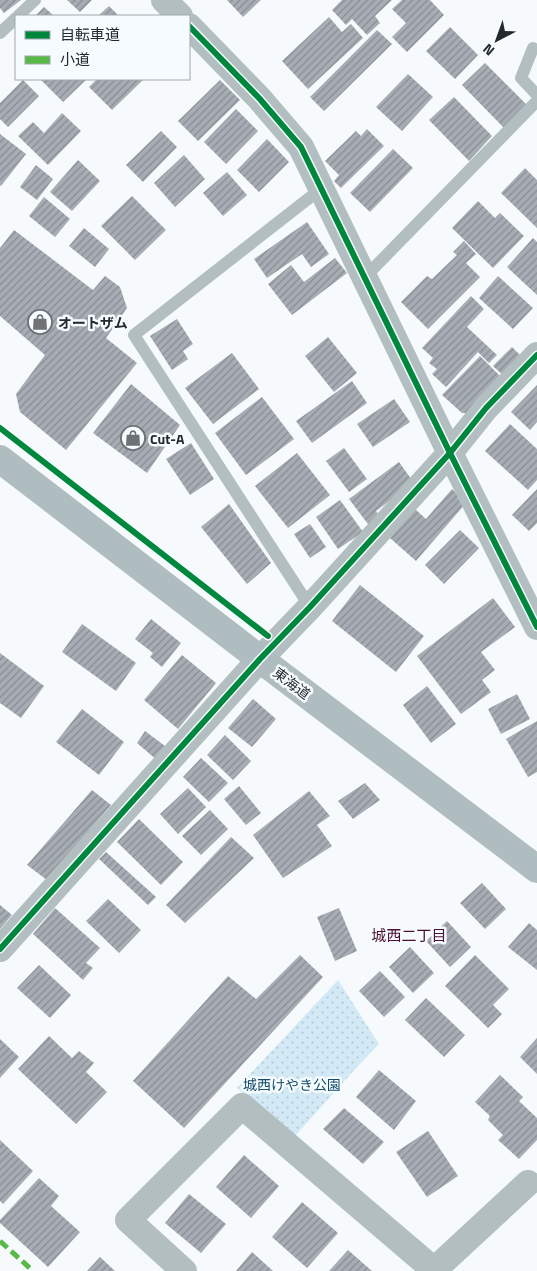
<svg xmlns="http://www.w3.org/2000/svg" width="537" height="1271" font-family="'Titillium Web','Noto Sans JP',sans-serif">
<defs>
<pattern id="park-dots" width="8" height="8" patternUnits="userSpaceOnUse" patternTransform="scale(1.25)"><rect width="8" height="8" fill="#d3eaf6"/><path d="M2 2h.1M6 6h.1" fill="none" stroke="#b5c9d3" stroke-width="1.8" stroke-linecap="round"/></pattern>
<pattern id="building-hatch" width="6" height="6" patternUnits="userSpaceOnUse" patternTransform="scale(1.25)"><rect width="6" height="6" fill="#a7adb4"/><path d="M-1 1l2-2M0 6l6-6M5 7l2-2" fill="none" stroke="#888d93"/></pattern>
</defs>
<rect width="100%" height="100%" fill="#f7fafc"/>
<path fill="url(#park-dots)" d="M338,980L379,1044L358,1066L295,1136L237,1088Z"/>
<path fill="url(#building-hatch)" d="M0,0H21L4,13L0,8Z
M67,0H92L80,12Z
M227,0H261L243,17Z
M342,0H392L375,16L380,23L367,35L352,19L346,25L332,10Z
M402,0H430L444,15L407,52L392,37L406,23L392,9Z
M109,6L119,16H98Z
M44,7L54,16H35Z
M329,17L342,32L351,24L363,38L308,89L282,61Z
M450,27L478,55L455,79L426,51Z
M377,30L392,44L324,111L310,97Z
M485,63L528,106L505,129L462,85Z
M408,74L433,97L402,131L376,107Z
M40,79H87L63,102Z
M97,79H144L112,110L89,87Z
M23,80L39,96L8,127L0,119V103Z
M220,80L240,100L198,141L178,121Z
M454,97L492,136L469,161L429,120Z
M236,109L258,131L226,164L204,142Z
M62,113L81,131L48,165L18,136L33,122L44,133Z
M367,129L384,146L341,188L334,181L339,175L325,161L356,131L361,136Z
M161,131L177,147L143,182L126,165Z
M0,134L26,154L1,186L0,185Z
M267,139L289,162L259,192L237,170Z
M393,149L413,168L370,212L350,193Z
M184,155L205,179L175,207L154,183Z
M78,160L100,181L72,211L50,192Z
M36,165L53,179L37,200L20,187Z
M525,168L537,180V228L501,193Z
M227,172L247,195L223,216L203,193Z
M132,196L166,230L135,260L101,226Z
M44,197L70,219L55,237L29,216Z
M478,201L495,218L500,213L524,236L493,268L452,228Z
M307,222L329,254L311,267L302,254L267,278L254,259Z
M84,228L109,249L95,267L69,246Z
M14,230L93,290L105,276L120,287L127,308L106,338L137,363L66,450L20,412L16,394L45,355L0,316V248Z
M533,238L537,242V295L507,267Z
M464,241L476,254L466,263L480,277L428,329L401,302L427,276L432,279L457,255L453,252Z
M335,258L347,273L292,315L268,284L291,265L304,282Z
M498,276L533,308L513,329L479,298Z
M471,296L484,309L467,327L497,355L489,363L478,352L446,387L432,374L437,369L429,363L433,358L422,348Z
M177,319L193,344L183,351L188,359L172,370L150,336Z
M328,337L357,373L334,392L305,356Z
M512,347L525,360L507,379L493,366Z
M232,353L259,389L213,424L185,388Z
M480,356L502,378L467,413H462L442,395Z
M352,381L367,403L312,443L296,421Z
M131,384L180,425L147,473L93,433Z
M537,385V422L530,430L511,412Z
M262,397L294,439L246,475L215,433Z
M394,399L410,422L373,447L357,424Z
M510,424L537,449V480L528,490L485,451Z
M191,443L214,479L190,495L166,459Z
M344,448L367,479L349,492L326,461Z
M297,453L330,495L288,528L255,486Z
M399,462L414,483L376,511L382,519L371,528L349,499Z
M452,489L466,503L416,561L390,538L415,509L426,519Z
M537,489V523L529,531L512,515Z
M340,500L363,532L338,549L316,517Z
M229,504L271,563L247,584L201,527Z
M310,524L326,547L310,558L294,534Z
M460,530L479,548L444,584L425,565Z
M360,585L424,636L396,672L332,621Z
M493,598L515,627L481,652L495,670L482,680L491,692L461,714L417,656Z
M151,619L181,643L162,667L150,657L153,653L135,639Z
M82,624L136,663L116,691L62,652Z
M0,653L44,686L21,718L0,703Z
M182,655L216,683L178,729L144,700Z
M427,686L456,724L431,743L403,705Z
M517,694L530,719L501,734L488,709Z
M253,699L276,719L252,747L228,728Z
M82,709L124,742L99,775L56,742Z
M537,721V772L528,777L506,739Z
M145,731L169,749L158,761L137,743Z
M225,735L251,761L233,780L207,755Z
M201,758L228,783L209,802L183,777Z
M365,783L380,800L353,819L338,801Z
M239,786L261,813L246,825L224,799Z
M188,788L206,807L178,834L160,814Z
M92,790L111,805L47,880L27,865Z
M309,791L330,816L317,825L332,846L283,878L253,835Z
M210,810L228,829L201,855L182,836Z
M139,819L183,862L161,885L117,842Z
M231,837L254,858L185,923L166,905Z
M106,852L156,897L148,905L99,859Z
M482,883L506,909L485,929L460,903Z
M108,899L141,930L119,953L86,921Z
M0,905L12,915L0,929Z
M55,908L100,948L86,963L93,968L83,980L33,934Z
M339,908L357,951L335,961L317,917Z
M447,921L471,947L450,967L426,941Z
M529,923L537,930V970L508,947Z
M410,947L434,973L413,993L389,967Z
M300,955L323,977L184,1128L133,1081L228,976L256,999Z
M475,955L509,989L493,1005L502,1014L488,1028L445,986Z
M39,965L71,995L50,1018L17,988Z
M380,971L405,997L384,1017L359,991Z
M426,998L465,1035L444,1057L405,1020Z
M49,1036L72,1058L79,1051L94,1063L86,1072L107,1092L76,1124L18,1069Z
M537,1038V1074L520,1057Z
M0,1039L19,1057L0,1078Z
M379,1070L416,1101L394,1130L356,1097Z
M500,1075L523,1097L519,1101L537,1118V1140L519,1159L498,1140L503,1135L488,1120L490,1116L475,1102Z
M344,1108L384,1142L363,1164L323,1129Z
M428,1131L458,1176L427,1197L396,1152Z
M0,1140L33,1171L3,1204L0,1201Z
M244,1155L279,1186L251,1218L216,1187Z
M39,1178L59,1196L51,1206L80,1232L48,1267L0,1223V1220Z
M189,1194L226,1224L201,1253L165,1223Z
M302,1202L338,1233L307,1268L272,1237Z
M348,1250L372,1271H329Z
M252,1252L273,1271H236Z
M100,1257L115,1271H87Z"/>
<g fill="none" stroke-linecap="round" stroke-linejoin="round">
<path stroke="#b2bec0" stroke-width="12" d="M18,16L35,0
M0,33L16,18
M533,48L521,78L537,95
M365,277L537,101
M310,607L134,335L322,188"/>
<path stroke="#b2bec0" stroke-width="26" d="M164,0L180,16
M189,26L259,98L301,147L450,453L537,627
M0,949L260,659L310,607L450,453L486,408L537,355
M184,1271L128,1220L242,1106L434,1270
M433,1271L528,1183"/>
<path stroke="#afbcc0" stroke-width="28" d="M0,459L260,659L537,869"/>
<path stroke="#58b947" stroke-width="5" stroke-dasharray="10 5" stroke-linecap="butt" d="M0,1241L33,1271"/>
<defs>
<path id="cycleway" d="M189,26L259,98L301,147L450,453L537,627
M0,428L268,636
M0,949L260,659L310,607L450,453L486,408L537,355"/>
</defs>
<use href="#cycleway" stroke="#f5fbfe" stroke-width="9"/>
<use href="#cycleway" stroke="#00873e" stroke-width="6"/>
</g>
<defs>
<symbol id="shop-ring" viewBox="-11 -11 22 22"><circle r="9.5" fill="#f5fbfe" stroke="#6e7275" stroke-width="1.5"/><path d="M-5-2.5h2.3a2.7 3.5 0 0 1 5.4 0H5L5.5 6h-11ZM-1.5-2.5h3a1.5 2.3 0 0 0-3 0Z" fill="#6e7275"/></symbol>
</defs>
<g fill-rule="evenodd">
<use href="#shop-ring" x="26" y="308" width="28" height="28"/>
<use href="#shop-ring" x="119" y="424" width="28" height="28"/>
</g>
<g text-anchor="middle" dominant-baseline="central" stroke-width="5" stroke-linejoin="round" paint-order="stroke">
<g font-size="14" font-weight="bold" fill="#24292c" stroke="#f5fbfe" text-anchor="start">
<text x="58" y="322">オートザム</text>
<text x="150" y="438">Cut-A</text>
</g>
<g font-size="14" fill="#24292c" stroke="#f5fbfe">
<text transform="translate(292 683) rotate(37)">東海道</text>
</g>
<g font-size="14" fill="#134d67" stroke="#f5fbfe">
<text x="292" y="1084">城西けやき公園</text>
</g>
<g font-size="15" fill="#4d0e30" stroke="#f5fbfe">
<text x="409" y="935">城西二丁目</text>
</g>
</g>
<rect x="15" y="15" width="175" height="65" fill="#f5fbfe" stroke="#a1a7aa"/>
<rect x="25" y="31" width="25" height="8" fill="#00873e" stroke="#a1a7aa"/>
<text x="60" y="40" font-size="15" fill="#24292c">自転車道</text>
<rect x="25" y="56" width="25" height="8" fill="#58b947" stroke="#a1a7aa"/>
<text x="60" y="65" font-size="15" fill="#24292c">小道</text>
<g transform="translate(497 40) rotate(221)" stroke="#f5fbfe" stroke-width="4" paint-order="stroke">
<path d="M0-4L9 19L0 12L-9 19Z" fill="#24292c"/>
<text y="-8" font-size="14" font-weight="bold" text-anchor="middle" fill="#24292c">N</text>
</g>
</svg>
